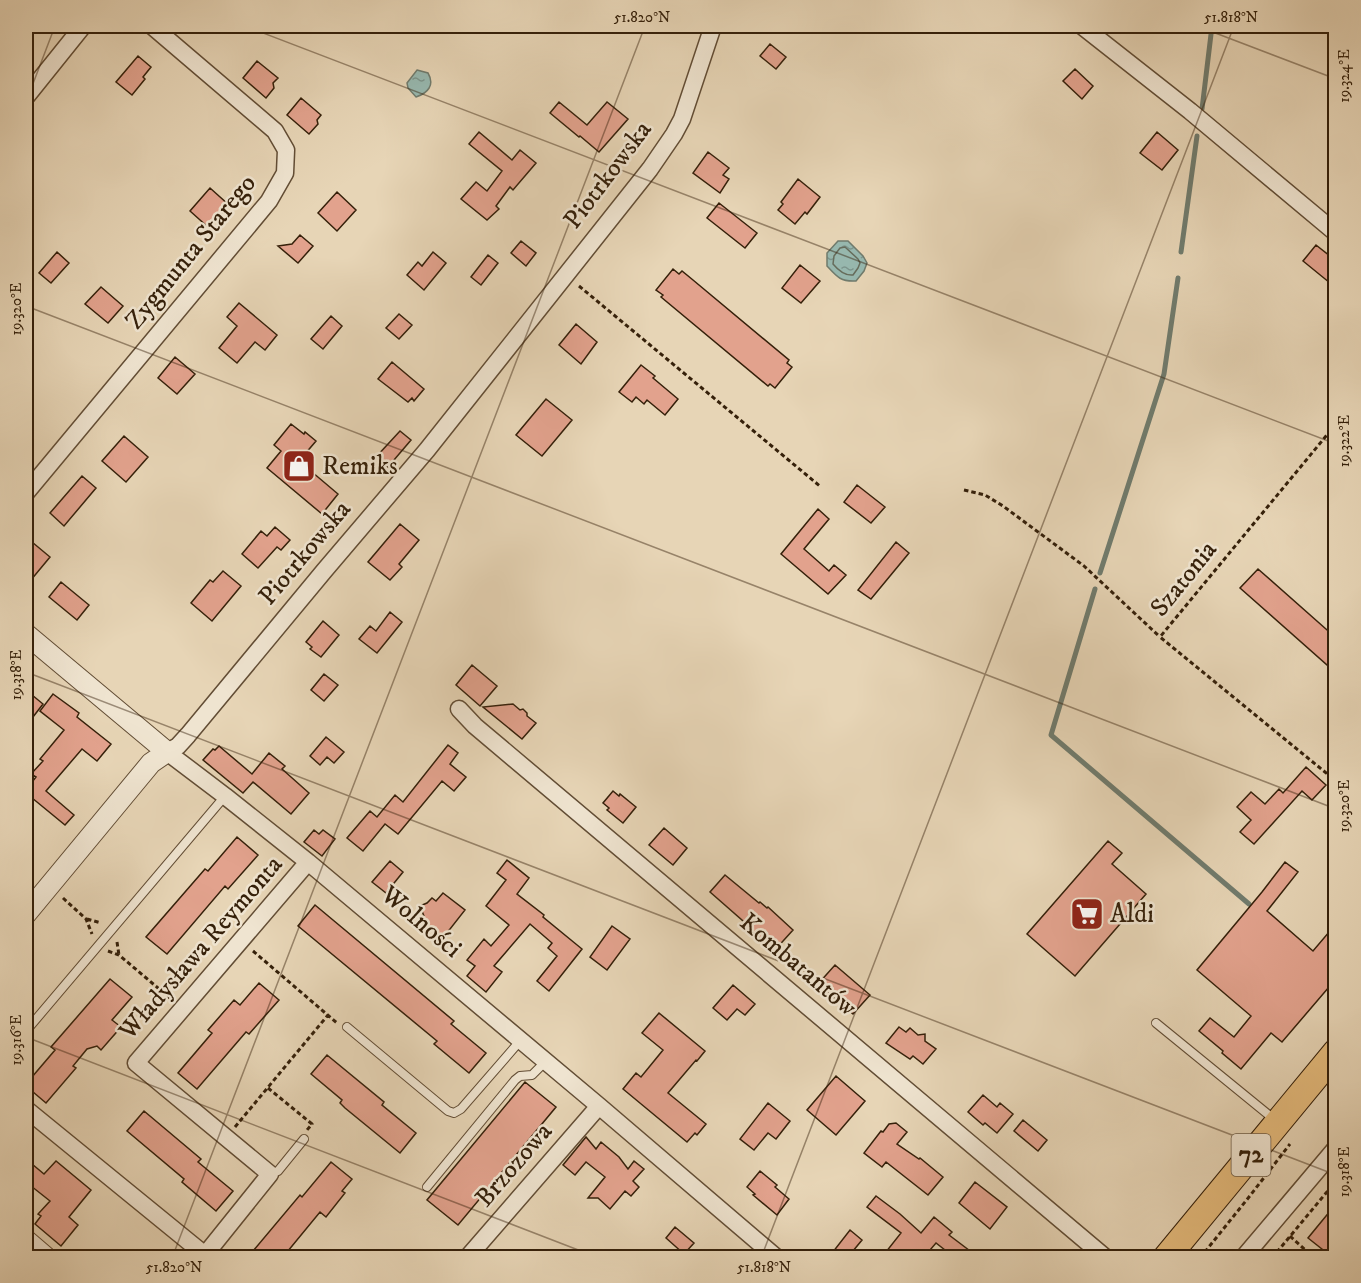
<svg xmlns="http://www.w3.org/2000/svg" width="1361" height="1283" font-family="'IM FELL DW Pica',serif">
<defs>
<pattern id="water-ripples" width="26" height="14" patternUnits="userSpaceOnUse" patternTransform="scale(1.5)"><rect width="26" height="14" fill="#97b8af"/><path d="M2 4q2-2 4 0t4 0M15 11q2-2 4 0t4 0" fill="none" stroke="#7c958d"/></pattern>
</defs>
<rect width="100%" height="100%" fill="#e7d5b6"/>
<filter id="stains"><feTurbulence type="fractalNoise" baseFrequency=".00333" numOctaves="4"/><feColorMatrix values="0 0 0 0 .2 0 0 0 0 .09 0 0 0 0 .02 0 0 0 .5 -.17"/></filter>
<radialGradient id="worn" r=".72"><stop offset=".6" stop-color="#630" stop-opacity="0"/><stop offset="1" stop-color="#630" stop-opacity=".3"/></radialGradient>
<path fill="url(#water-ripples)" stroke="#707b6d" stroke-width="1.5" d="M417,70L428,73C435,85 428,93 416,97L408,88L407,83Z
M838,241H848L863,256L867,263L864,271L856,281C841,282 837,277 827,266V253Z"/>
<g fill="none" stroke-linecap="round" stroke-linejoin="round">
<path stroke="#666c5c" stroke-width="1.5" d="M845,247L858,259L860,263L858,268L853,275C844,276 838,270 833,264L834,256L840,248Z"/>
<path stroke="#707b6d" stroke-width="5" d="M1202,109L1212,26
M1181,252L1197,136
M1100,573L1164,374L1178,278
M1095,589L1051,735L1249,904"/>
</g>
<path fill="#e2a28d" stroke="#35200a" stroke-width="1.5" d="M770,44L786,57L776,69L760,56Z
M138,56L151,67L143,77L145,79L132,95L116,82Z
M257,61L278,78L273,83L274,88L266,98L243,78Z
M1075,69L1093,86L1082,99L1063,81Z
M301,98L321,115L317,120L318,124L309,134L287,115Z
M559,102L587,125L607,102L628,119L599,152L580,136L579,137L550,113Z
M479,132L512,160L520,150L536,163L513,190L510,187L496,206L499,209L487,220L461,199L476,182L487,191L502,171L469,144Z
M1157,132L1178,150L1162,170L1140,153Z
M708,152L729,168L723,175L729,179L720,193L693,173Z
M798,179L820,197L807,214L805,212L795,224L778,210L783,204L781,202Z
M210,188L229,205L209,228L190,211Z
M337,192L356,210L337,231L318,213Z
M719,203L757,233L745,248L707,218Z
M300,235L313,246L298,263L278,246L292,244Z
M521,241L536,253L526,266L511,253Z
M1316,245L1335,260V275L1330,283L1303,261Z
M57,252L69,263L51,283L39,273Z
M433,252L446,263L424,290L407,275L418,262L422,266Z
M488,255L498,263L481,285L471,277Z
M800,265L820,281L801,303L782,288Z
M673,269L679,274L682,271L693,280L789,360L787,363L792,367L775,388L770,384L768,386L661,297L663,295L656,290Z
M101,287L123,306L108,323L85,304Z
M239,303L277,335L265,350L255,342L237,363L219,348L237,326L227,317Z
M399,314L412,325L399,339L386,328Z
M331,316L342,326L323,349L311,339Z
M576,324L597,342L581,364L559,345Z
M175,357L195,374L177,394L158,378Z
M392,362L424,389L414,401L412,398L408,402L378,379Z
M641,365L655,376L653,378L678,399L665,415L647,400L644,404L636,397L632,402L619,392Z
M546,399L572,420L542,456L516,435Z
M291,424L304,434L305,432L316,441L299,461L338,494L322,514L267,468L281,451L274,445Z
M400,431L411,440L388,467L376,457Z
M124,436L148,457L126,482L102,461Z
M82,476L96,488L64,526L50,513Z
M857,485L885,507L871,523L844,502Z
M818,509L829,519L804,549L829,571L834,565L846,575L828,594L781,554Z
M400,524L419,540L399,564L402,567L390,580L368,562Z
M275,527L290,540L281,550L277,547L258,568L242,554L261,531L267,536Z
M26,537L50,557L26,586Z
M896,542L909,553L871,599L858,590Z
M1258,569L1335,637V672L1240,588Z
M223,571L241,586L212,621L191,603L210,580L213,582Z
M61,582L89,605L77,620L49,597Z
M390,612L402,622L377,653L359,639L370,626L376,631Z
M323,621L339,635L321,657L310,649L312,647L306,642Z
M472,665L497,686L480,706L456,685Z
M324,674L338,685L324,701L311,690Z
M26,690L43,704L26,726Z
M53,694L79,713L77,717L111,744L97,761L82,749L46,791L74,815L65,825L26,793V790L36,777L31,774L43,761L40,759L64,730L40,711Z
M513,704L520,710L523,709L527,713V716L536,723L522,739L483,707Z
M326,737L344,752L334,763L327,757L320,765L310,756Z
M448,745L458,753L450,764L466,777L454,791L442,781L398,834L385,824L363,851L347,838L370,811L377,817L395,795L403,802Z
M219,746L252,774L269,753L285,766L282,769L309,793L291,814L253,782L243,793L203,760L213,749L215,750Z
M1306,767L1326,785L1312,800L1302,791L1254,844L1240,832L1251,820L1237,807L1251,792L1265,804L1279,789L1283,793Z
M613,791L619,796L620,794L636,807L623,823L607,810L609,808L603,803Z
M664,828L687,848L673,865L649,845Z
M314,830L319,834L323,830L335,839L322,856L304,842Z
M237,837L258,855L228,889L225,886L167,954L146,937L205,869L208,871Z
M1108,841L1122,853L1112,864L1146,894L1075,976L1027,934Z
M507,860L529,878L517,894L544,915L543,917L582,949L549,991L537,981L557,956L548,948L552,943L530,924L494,966L502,972L486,992L467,976L475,966L467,960L484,939L491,946L509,925L486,906L506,880L497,873Z
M390,861L403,872L386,893L372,882Z
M1285,862L1298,872L1267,911L1313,951L1335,925V980L1282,1042L1271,1033L1241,1069L1222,1053L1223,1051L1199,1031L1210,1018L1234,1037L1251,1016L1197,970L1262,892Z
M725,875L759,903L760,902L767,908L768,907L793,930L774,951L750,930L751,928L710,892Z
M443,893L465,910L443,938L420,921L424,916L420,906L427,903L432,898L436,901Z
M315,905L454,1021L451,1024L486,1053L469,1073L434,1044L437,1041L298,926Z
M612,926L630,939L607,970L590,957Z
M835,965L870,995L853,1014L818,984Z
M110,979L132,997L112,1020L121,1027L101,1050L97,1046L87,1049L73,1066L76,1068L46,1103L26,1086V1084L55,1050L51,1047Z
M259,983L279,1000L249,1034L246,1032L197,1089L178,1073L212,1033L208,1030L234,1000L240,1005Z
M733,985L755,1004L745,1015L737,1009L727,1020L713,1008Z
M659,1013L705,1051L697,1061L696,1060L668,1093L706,1124L697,1135L695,1133L687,1142L623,1089L636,1073L641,1077L663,1050L642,1033Z
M899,1027L906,1032L910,1028L918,1035L925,1034V1041L936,1049L923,1064L913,1056L910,1059L886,1043Z
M327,1055L384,1102L382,1105L416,1133L400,1153L345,1108L340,1103L342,1100L311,1074Z
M836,1076L865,1101L836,1135L807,1110Z
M525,1082L556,1107L458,1225L427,1200Z
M983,1095L997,1107L1000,1103L1013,1114L997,1133L985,1123L983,1125L968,1112Z
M768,1103L790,1121L776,1139L768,1133L754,1150L740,1139Z
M144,1111L201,1159L198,1162L233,1191L216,1211L182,1182L184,1179L127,1131Z
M1023,1120L1047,1140L1038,1151L1014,1131Z
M896,1123L907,1132L897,1144L919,1159L920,1158L943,1177L928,1195L886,1162L882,1167L864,1153L881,1131L883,1132L889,1124Z
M586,1137L596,1149L601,1142L619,1157L628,1169L634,1161L644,1169L633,1181L639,1187L631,1196L625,1191L610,1209L598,1198H588L605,1177L586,1162L575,1175L563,1165Z
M26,1159L44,1174L56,1161L91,1190L69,1217L78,1225L61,1246L35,1224L41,1216L38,1214L50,1201L26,1182Z
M331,1162L352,1179L342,1191L345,1193L326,1217L320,1212L283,1257H248L300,1195L302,1197Z
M760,1171L777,1185L775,1187L789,1199L777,1215L753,1195L755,1194L747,1187Z
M975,1182L1007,1207L990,1229L959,1203Z
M876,1196L900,1214L921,1233L934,1217L952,1232L949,1235L978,1257H954L936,1243L924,1257H882L901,1233L867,1207Z
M1335,1205V1244L1327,1253L1308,1238Z
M675,1227L694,1243L684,1254L666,1238Z
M850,1230L862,1240L848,1257H829Z"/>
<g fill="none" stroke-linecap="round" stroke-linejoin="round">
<defs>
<path id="service" d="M1156,1023L1275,1120
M347,1027L448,1111L454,1113L461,1109L520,1041
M26,1031L225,796
M270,1174L278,1171L304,1139
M427,1187L515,1080L520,1076L532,1075L545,1062"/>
<path id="minor" d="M713,26L682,119L674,134L650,169L427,450L324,571L188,735L178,746L167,752L225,796L308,862L599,1106L777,1258
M1082,26L1190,111L1336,233
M26,97L83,26
M26,493L269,201L285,173L286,150L275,131L152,26
M459,709L475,726L1106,1258
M26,1109L205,1255L270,1174L136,1063L308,862
M467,1258L599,1106
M1243,1258L1336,1148"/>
<path id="tertiary" d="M26,634L167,752L151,763L26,914
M26,1240L47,1258"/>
<path id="primary" d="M1166,1258L1336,1052"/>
</defs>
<use href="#service" stroke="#624d35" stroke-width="10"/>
<use href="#minor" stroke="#624d35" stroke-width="19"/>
<use href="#tertiary" stroke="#624d35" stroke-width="22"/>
<use href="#primary" stroke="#35200a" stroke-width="28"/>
<path stroke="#35200a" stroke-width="3" stroke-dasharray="4.5 3" stroke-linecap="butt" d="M579,286L821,487
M1336,424L1160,637L1336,781
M964,490L985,495L1003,506L1084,566L1160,637
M63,898L86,919L92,934
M87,919L101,923
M117,942L119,955
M108,951L119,955L171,999
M253,951L337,1023
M268,1088L312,1124L307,1130
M235,1127L328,1015
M1290,1236L1314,1258
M1200,1258L1249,1197L1290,1144
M1272,1258L1336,1181"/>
<use href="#service" stroke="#efe4d0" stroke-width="8"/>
<use href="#minor" stroke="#efe4d0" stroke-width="16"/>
<use href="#tertiary" stroke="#efe4d0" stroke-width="20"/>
<use href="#primary" stroke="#e4ba7b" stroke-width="26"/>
</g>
<path fill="none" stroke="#35200a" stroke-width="1.5" stroke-opacity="0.45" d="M245,26L1336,444M1197,26L1336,79M26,102L55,26M26,306L1336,809M26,672L1336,1175M26,1037L599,1258M172,1258L645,26M761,1258L1234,26"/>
<defs>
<symbol id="shop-square" viewBox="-11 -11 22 22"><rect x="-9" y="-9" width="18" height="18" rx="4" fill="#8f2418" stroke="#efe4d0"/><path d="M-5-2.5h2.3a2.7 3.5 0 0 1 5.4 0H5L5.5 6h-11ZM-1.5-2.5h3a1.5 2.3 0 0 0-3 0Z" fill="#fff"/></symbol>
<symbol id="supermarket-square" viewBox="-11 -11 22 22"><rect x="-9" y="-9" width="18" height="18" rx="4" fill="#8f2418" stroke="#efe4d0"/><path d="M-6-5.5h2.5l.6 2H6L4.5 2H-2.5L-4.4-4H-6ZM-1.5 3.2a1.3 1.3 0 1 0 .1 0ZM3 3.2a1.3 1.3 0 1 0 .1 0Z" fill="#fff"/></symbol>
</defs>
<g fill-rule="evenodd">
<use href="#shop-square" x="280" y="447" width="38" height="38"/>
<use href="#supermarket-square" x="1068" y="895" width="38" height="38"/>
</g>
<g text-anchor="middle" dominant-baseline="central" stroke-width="5" stroke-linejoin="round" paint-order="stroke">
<rect fill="#efe4d0" stroke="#6d5b45" stroke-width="1.5" x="1231.5" y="1134" width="39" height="42" rx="4.5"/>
<g font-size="24" font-weight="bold" fill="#35200a">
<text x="1251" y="1155">72</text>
</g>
<g font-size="26" fill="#35200a" stroke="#efe4d0">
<text transform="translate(608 175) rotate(-53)">Piotrkowska</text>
<text transform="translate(191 252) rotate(-51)">Zygmunta Starego</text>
<text transform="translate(305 553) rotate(-50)">Piotrkowska</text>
<text transform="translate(1184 579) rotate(-51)">Szatonia</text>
<text transform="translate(421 922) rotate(40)">Wolności</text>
<text transform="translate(201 948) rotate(-49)">Władysława Reymonta</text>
<text transform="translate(798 965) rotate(40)">Kombatantów</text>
<text transform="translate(514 1165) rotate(-49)">Brzozowa</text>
</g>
<g font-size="26" fill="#35200a" stroke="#efe4d0" text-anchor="start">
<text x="322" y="466">Remiks</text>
<text x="1110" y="914">Aldi</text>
</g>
</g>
<rect width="1361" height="1283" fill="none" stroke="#e7d5b6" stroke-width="66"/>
<rect x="33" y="33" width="1295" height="1217" fill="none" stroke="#35200a" stroke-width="2"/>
<g font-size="15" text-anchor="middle" fill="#35200a">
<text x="642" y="22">51.820°N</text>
<text x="1231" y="22">51.818°N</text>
<text transform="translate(1344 76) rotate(-90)" y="5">19.324°E</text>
<text transform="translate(16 309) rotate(-90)" y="5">19.320°E</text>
<text transform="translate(1344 441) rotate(-90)" y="5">19.322°E</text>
<text transform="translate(16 675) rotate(-90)" y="5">19.318°E</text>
<text transform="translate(1344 806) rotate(-90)" y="5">19.320°E</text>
<text transform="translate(16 1040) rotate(-90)" y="5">19.316°E</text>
<text transform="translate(1344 1172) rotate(-90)" y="5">19.318°E</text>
<text x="174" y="1272">51.820°N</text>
<text x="764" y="1272">51.818°N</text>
</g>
<rect width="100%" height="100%" filter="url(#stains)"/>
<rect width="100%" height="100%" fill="url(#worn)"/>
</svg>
